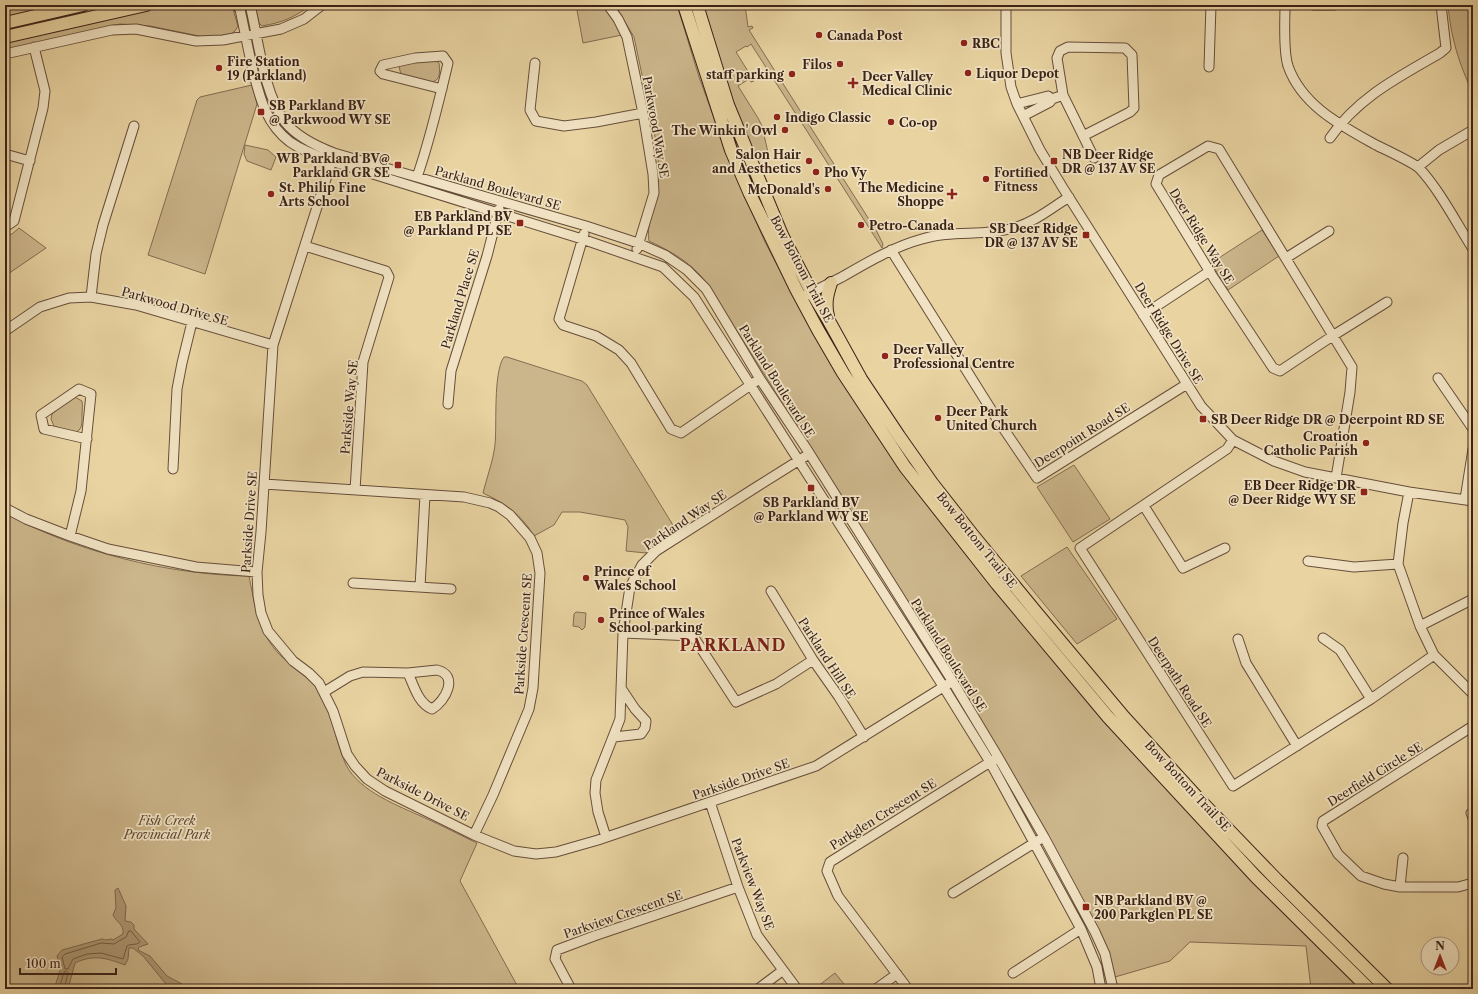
<svg xmlns="http://www.w3.org/2000/svg" width="1478" height="994" font-family="'Libre Caslon Text',serif">
<rect width="100%" height="100%" fill="#e8d3a1"/>
<filter id="stains"><feTurbulence type="fractalNoise" baseFrequency=".005" numOctaves="4"/><feColorMatrix values="0 0 0 0 .2 0 0 0 0 .09 0 0 0 0 .02 0 0 0 .5 -.17"/></filter>
<radialGradient id="worn" r=".72"><stop offset=".6" stop-color="#630" stop-opacity="0"/><stop offset="1" stop-color="#630" stop-opacity=".3"/></radialGradient>
<path fill="#cbb58a" stroke="#836c51" d="M15,5H59L5,18V7Z
M158,5H230L233,9L238,26L235,31L229,35L204,37L150,26L120,24L5,50V40Z
M255,5H311C293,18 284,22 262,26L259,23Z
M576,5H604L607,7L622,35L583,43Z
M615,5H677L699,77L733,169L765,242L789,288L851,395L874,431L959,546L1064,674L1112,729L1361,989H1311L1306,946L1190,942L1170,961L1115,977L1098,933L1057,852L961,687L710,288C706,283 702,276 696,271C683,258 666,249 649,241C646,225 654,212 656,196C659,179 659,163 657,146L634,37Z
M701,5H745L748,27L752,26L753,28L749,30L877,232L883,244L882,248L751,44L747,47L746,46L736,52L754,81L751,82L749,79L738,86L758,118L762,126L769,157L760,156L747,142Z
M1448,5H1473V94C1459,63 1451,39 1448,5Z
M433,59L439,63C440,71 441,81 431,82L401,74L399,67L402,64Z
M252,85L257,104L205,274L148,255L197,100L200,97Z
M245,145L268,150L276,157L271,170L247,161L244,154Z
M19,228L46,248L5,276V236L12,234Z
M1262,230L1279,256L1228,290L1211,263Z
M504,357H507L582,381L587,385L676,530L646,553L626,551L628,527L625,520L580,512H562L554,525L534,536C521,514 506,504 483,493C487,477 493,461 495,445C497,425 493,372 504,357Z
M73,396L82,401C83,406 82,410 82,414C82,423 83,430 74,433L54,426L51,419L52,414Z
M1074,465L1110,519L1073,542L1037,487Z
M5,513C75,552 170,575 249,576C255,606 258,633 281,656C292,666 305,675 315,686C333,708 334,740 346,765C360,792 399,806 425,818C443,826 460,835 477,843L460,881L519,989H5Z
M1067,547L1117,619L1077,644L1021,576Z
M576,612L586,613L585,627L582,630L579,627L573,626L574,614Z
M835,973L848,989H814Z"/>
<path fill="#ad9772" stroke="#7f684e" d="M118,888L126,906L125,921L131,922L134,925V929L148,944L139,947L138,950L150,956L167,976L182,984V989H170L143,956L133,948H129L128,959L125,965C106,958 94,954 75,963L68,989H54L61,968L57,956L62,950L102,939L106,940L111,939L113,940L123,934C124,924 117,923 113,915L116,908L115,890Z"/>
<g fill="none" stroke-linecap="round" stroke-linejoin="round">
<path stroke="#745c45" stroke-width="1" d="M129,931H131L140,942C136,946 131,943 127,946L123,959L101,953L87,954L73,959L68,969H65L62,957L65,954L101,943L114,944L126,937Z
M59,989L64,972L66,971L68,973L64,989"/>
<defs>
<path id="minor" d="M239,5C244,27 248,49 253,71C260,98 266,124 290,142C303,151 317,156 331,161L582,239L663,267L694,297L943,686L990,762L1081,929L1097,967L1101,989
M250,5C259,42 263,91 285,122C297,137 316,146 334,153L586,226L638,243L665,255L687,270L706,289L760,379L806,448L953,682L998,757L1044,837L1095,932L1105,954L1113,989
M608,5L618,19L627,37L643,113L653,174L654,193L637,249
M1006,5V53L1011,87L1017,104L1040,150L1063,188L1201,406L1233,440L1274,461L1305,472L1409,492L1473,501
M1285,5C1285,22 1283,50 1288,66C1302,106 1342,126 1376,145C1386,150 1412,162 1419,168C1439,189 1457,224 1473,249
M1314,5H1334
M5,54L112,30L136,29L196,41L223,40L281,29L304,19L322,5
M535,63L530,110L536,121L564,126L596,122L643,113
M1209,67L1211,5
M1017,104L1048,96L1052,99
M1023,116L1050,102L1052,99L1063,95
M1083,136L1130,112L1134,108L1132,55L1125,48L1068,47L1060,51L1057,58L1063,95L1094,158
M1330,138C1358,97 1399,77 1440,53L1446,48L1441,5
M5,154L30,161
M333,157L273,345L261,532L257,572L258,595L261,613L268,631L293,661L309,673L319,683L333,711L347,754L355,766L367,779L385,791L474,835L514,851L536,854L556,852L598,840L816,766L948,684
M1418,167L1439,150L1473,130
M417,177C430,140 439,101 448,63L443,56L415,58L383,65L380,71L383,74L442,89
M5,227L14,221L43,108L45,91L34,47
M584,234L559,319L563,325L596,336L619,350L631,363L671,429L681,433L755,382
M305,246L386,271L389,277L363,362L355,490
M891,250L997,419L1037,478L1187,384
M1286,258L1329,231
M807,295C818,289 830,283 842,277C868,262 893,247 922,239C950,230 981,236 1010,229C1032,224 1050,209 1069,197
M91,297L96,254L103,225L134,126
M1143,315L1210,271
M5,331L40,307L69,298L91,297L136,305L273,345
M1438,378L1473,429
M448,404L451,371L487,256L499,209
M1233,440L1227,449L1080,548L1233,786L1371,699L1434,655
M173,469L177,389L182,363L192,322
M1336,478L1350,392L1352,367L1219,149L1208,146L1159,175L1156,184L1213,277L1273,368L1280,371L1334,335L1387,302
M264,484L464,497L490,503L499,507L510,515L530,538L537,553L540,573L533,688L529,709L493,795L474,835
M1409,492L1403,523L1398,564L1420,626L1434,655L1473,694
M1465,499L1473,449
M1144,506L1183,568L1225,548
M5,508L26,519L70,536L108,549L196,567L257,572
M70,536L81,491L91,394L79,389L41,415L44,429L87,439
M1308,561L1354,567L1398,564
M353,583L451,589
M420,587L425,495
M771,591L813,660L839,697L864,737
M1420,626L1473,599
M623,633L693,636L736,702L776,684L813,660
M1323,638L1340,650L1371,699
M1238,639L1246,663L1297,746
M437,670C459,675 446,701 432,709C418,703 414,686 408,673Z
M324,692L350,676L363,672L408,673
M1473,726L1323,821L1322,826L1338,854L1361,876L1384,884L1400,887H1458L1473,883
M614,737L641,734L645,728L646,721L635,709L621,688
M710,802L738,887L757,935L797,989
M1471,813L1473,818
M606,837L598,812L595,793L596,780L620,719L623,633L630,587L642,565L656,551L758,486L809,454
M1400,887L1403,858
M953,893L1039,840
M1013,973L1081,929
M571,989L555,959L557,950L594,936L738,887
M758,989L782,971
M876,989L897,974
M908,989L838,896L827,871L830,862L995,759"/>
<path id="major" d="M239,5V6
M684,5L731,150L750,194L796,289L818,330L843,373L905,467L997,584L1108,717L1256,877L1369,989
M697,5L728,105L782,235L812,293L829,321L861,379L899,436L932,483L972,534L1036,612L1124,717L1197,797L1277,880L1387,989
M5,23L83,5
M5,37L146,5
M828,316C825,304 827,295 831,283"/>
</defs>
<use href="#minor" stroke="#664e3a" stroke-width="11"/>
<use href="#major" stroke="#3b2218" stroke-width="14"/>
<use href="#minor" stroke="#f0e2c2" stroke-width="9"/>
<use href="#major" stroke="#e8d3a1" stroke-width="12"/>
</g>
<g fill="#8f2418" stroke="#f0e2c2" stroke-width="1.5">
<circle cx="819" cy="35" r="4"/>
<circle cx="964" cy="43" r="4"/>
<circle cx="840" cy="64" r="4"/>
<circle cx="219" cy="68" r="4"/>
<circle cx="968" cy="73" r="4"/>
<circle cx="792" cy="74" r="4"/>
<path d="M851 77h4v4h4v4h-4v4h-4v-4h-4v-4h4z"/>
<rect x="257" y="108" width="8" height="8" rx="2"/>
<circle cx="777" cy="117" r="4"/>
<circle cx="891" cy="122" r="4"/>
<circle cx="785" cy="130" r="4"/>
<circle cx="809" cy="161" r="4"/>
<rect x="1050" y="157" width="8" height="8" rx="2"/>
<rect x="394" y="161" width="8" height="8" rx="2"/>
<circle cx="816" cy="172" r="4"/>
<circle cx="986" cy="179" r="4"/>
<circle cx="828" cy="189" r="4"/>
<circle cx="271" cy="194" r="4"/>
<path d="M950 188h4v4h4v4h-4v4h-4v-4h-4v-4h4z"/>
<rect x="516" y="219" width="8" height="8" rx="2"/>
<circle cx="861" cy="225" r="4"/>
<rect x="1082" y="231" width="8" height="8" rx="2"/>
<circle cx="885" cy="356" r="4"/>
<circle cx="938" cy="418" r="4"/>
<rect x="1199" y="415" width="8" height="8" rx="2"/>
<circle cx="1366" cy="443" r="4"/>
<rect x="807" y="484" width="8" height="8" rx="2"/>
<rect x="1360" y="488" width="8" height="8" rx="2"/>
<circle cx="586" cy="578" r="4"/>
<circle cx="601" cy="620" r="4"/>
<rect x="1082" y="903" width="8" height="8" rx="2"/>
</g>
<g text-anchor="middle" dominant-baseline="central" stroke-width="3.5" stroke-linejoin="round" paint-order="stroke">
<g font-size="12" font-weight="bold" fill="#3b2218" stroke="#f0e2c2" text-anchor="start">
<text x="827" y="35">Canada Post</text>
<text x="972" y="43">RBC</text>
<text x="227" y="61">Fire Station<tspan x="227" dy="14">19 (Parkland)</tspan></text>
<text x="832" y="64" text-anchor="end">Filos</text>
<text x="976" y="73">Liquor Depot</text>
<text x="784" y="74" text-anchor="end">staff parking</text>
<text x="862" y="76">Deer Valley<tspan x="862" dy="14">Medical Clinic</tspan></text>
<text x="269" y="105">SB Parkland BV<tspan x="269" dy="14">@ Parkwood WY SE</tspan></text>
<text x="785" y="117">Indigo Classic</text>
<text x="899" y="122">Co-op</text>
<text x="777" y="130" text-anchor="end">The Winkin' Owl</text>
<text x="801" y="154" text-anchor="end">Salon Hair<tspan x="801" dy="14">and Aesthetics</tspan></text>
<text x="1062" y="154">NB Deer Ridge<tspan x="1062" dy="14">DR @ 137 AV SE</tspan></text>
<text x="390" y="158" text-anchor="end">WB Parkland BV@<tspan x="390" dy="14">Parkland GR SE</tspan></text>
<text x="824" y="172">Pho Vy</text>
<text x="994" y="172">Fortified<tspan x="994" dy="14">Fitness</tspan></text>
<text x="279" y="187">St. Philip Fine<tspan x="279" dy="14">Arts School</tspan></text>
<text x="944" y="187" text-anchor="end">The Medicine<tspan x="944" dy="14">Shoppe</tspan></text>
<text x="820" y="189" text-anchor="end">McDonald's</text>
<text x="512" y="216" text-anchor="end">EB Parkland BV<tspan x="512" dy="14">@ Parkland PL SE</tspan></text>
<text x="869" y="225">Petro-Canada</text>
<text x="1078" y="228" text-anchor="end">SB Deer Ridge<tspan x="1078" dy="14">DR @ 137 AV SE</tspan></text>
<text x="893" y="349">Deer Valley<tspan x="893" dy="14">Professional Centre</tspan></text>
<text x="946" y="411">Deer Park<tspan x="946" dy="14">United Church</tspan></text>
<text x="1211" y="419">SB Deer Ridge DR @ Deerpoint RD SE</text>
<text x="1358" y="436" text-anchor="end">Croation<tspan x="1358" dy="14">Catholic Parish</tspan></text>
<text x="1356" y="485" text-anchor="end">EB Deer Ridge DR<tspan x="1356" dy="14">@ Deer Ridge WY SE</tspan></text>
<text x="811" y="502" text-anchor="middle">SB Parkland BV<tspan x="811" dy="14">@ Parkland WY SE</tspan></text>
<text x="594" y="571">Prince of<tspan x="594" dy="14">Wales School</tspan></text>
<text x="609" y="613">Prince of Wales<tspan x="609" dy="14">School parking</tspan></text>
<text x="1094" y="900">NB Parkland BV @<tspan x="1094" dy="14">200 Parkglen PL SE</tspan></text>
</g>
<g font-size="12" fill="#3b2218" stroke="#f0e2c2">
<text transform="translate(656 127) rotate(80)">Parkwood Way SE</text>
<text transform="translate(498 188) rotate(16)">Parkland Boulevard SE</text>
<text transform="translate(1202 236) rotate(58)">Deer Ridge Way SE</text>
<text transform="translate(802 269) rotate(62)">Bow Bottom Trail SE</text>
<text transform="translate(460 299) rotate(-73)">Parkland Place SE</text>
<text transform="translate(175 306) rotate(16)">Parkwood Drive SE</text>
<text transform="translate(1169 333) rotate(58)">Deer Ridge Drive SE</text>
<text transform="translate(777 381) rotate(58)">Parkland Boulevard SE</text>
<text transform="translate(349 407) rotate(-85)">Parkside Way SE</text>
<text transform="translate(1082 435) rotate(-32)">Deerpoint Road SE</text>
<text transform="translate(685 520) rotate(-34)">Parkland Way SE</text>
<text transform="translate(249 522) rotate(-86)">Parkside Drive SE</text>
<text transform="translate(977 540) rotate(51)">Bow Bottom Trail SE</text>
<text transform="translate(523 634) rotate(-86)">Parkside Crescent SE</text>
<text transform="translate(949 655) rotate(58)">Parkland Boulevard SE</text>
<text transform="translate(827 658) rotate(57)">Parkland Hill SE</text>
<text transform="translate(1180 682) rotate(57)">Deerpath Road SE</text>
<text transform="translate(1375 774) rotate(-32)">Deerfield Circle SE</text>
<text transform="translate(741 779) rotate(-19)">Parkside Drive SE</text>
<text transform="translate(1188 786) rotate(47)">Bow Bottom Trail SE</text>
<text transform="translate(423 794) rotate(27)">Parkside Drive SE</text>
<text transform="translate(883 814) rotate(-32)">Parkglen Crescent SE</text>
<text transform="translate(753 884) rotate(69)">Parkview Way SE</text>
<text transform="translate(623 914) rotate(-19)">Parkview Crescent SE</text>
</g>
<g font-size="12" font-style="italic" fill="#5f4734" stroke="#f0e2c2">
<text x="167" y="820">Fish Creek<tspan x="167" dy="14">Provincial Park</tspan></text>
</g>
<g font-size="16" font-weight="bold" letter-spacing="1" fill="#7a1f14" stroke="#f0e2c2">
<text x="733" y="645">PARKLAND</text>
</g>
</g>
<rect width="1478" height="994" fill="none" stroke="#e8d3a1" stroke-width="20"/>
<rect x="6" y="6" width="1466" height="982" fill="none" stroke="#3b2218" stroke-width="2"/>
<rect x="10" y="10" width="1458" height="974" fill="none" stroke="#3b2218"/>
<g transform="translate(1440 956)"><circle r="19" fill="#f0e2c2" stroke="#a8957e"/>
<path d="M0-3L7 15L0 10L-7 15Z" fill="#8f2418"/>
<text y="-6" font-size="11" font-weight="bold" text-anchor="middle" fill="#3b2218">N</text>
</g>
<path d="M20 968v6h96v-6" fill="none" stroke="#3b2218" stroke-width="2"/>
<text x="26" y="968" font-size="12" fill="#3b2218" stroke="#f0e2c2" stroke-width="3" paint-order="stroke">100 m</text>
<rect width="100%" height="100%" filter="url(#stains)"/>
<rect width="100%" height="100%" fill="url(#worn)"/>
</svg>
